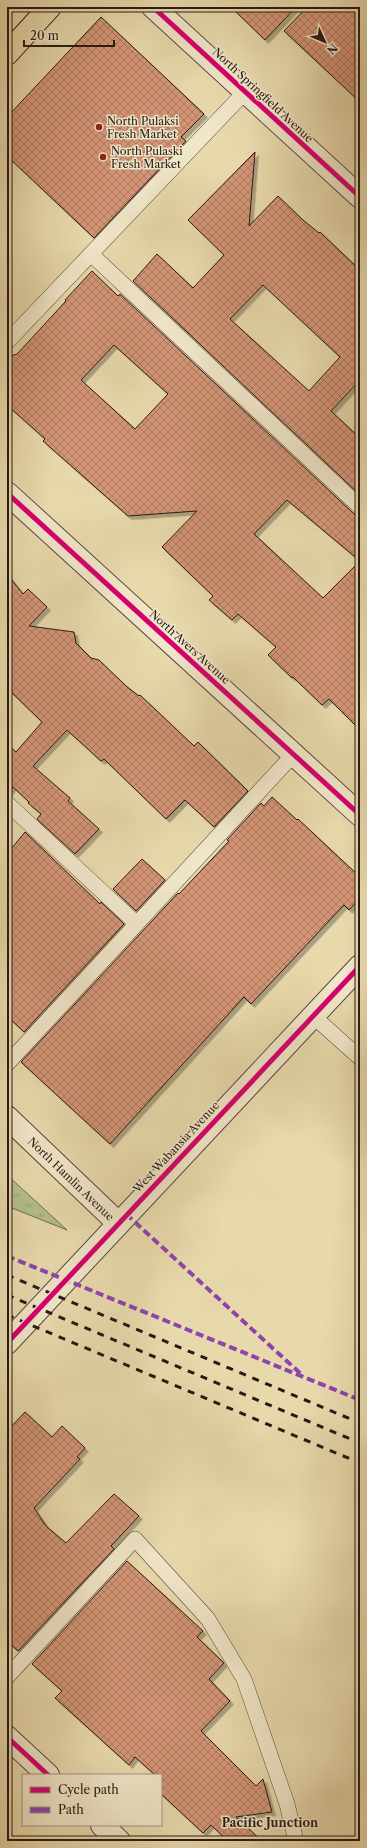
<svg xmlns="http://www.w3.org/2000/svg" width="367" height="1848" font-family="'Libre Caslon Text',serif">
<defs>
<pattern id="park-tufts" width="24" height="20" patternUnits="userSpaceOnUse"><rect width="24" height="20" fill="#b4c08b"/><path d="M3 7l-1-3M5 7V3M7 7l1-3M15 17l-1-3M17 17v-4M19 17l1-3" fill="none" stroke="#9ba477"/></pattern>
<pattern id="building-cross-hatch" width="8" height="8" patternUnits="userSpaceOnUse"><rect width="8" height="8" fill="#d49577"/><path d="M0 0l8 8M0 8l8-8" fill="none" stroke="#ac7960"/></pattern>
<filter id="shadow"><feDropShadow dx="3.5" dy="3.5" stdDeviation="0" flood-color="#0004"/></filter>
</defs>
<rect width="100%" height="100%" fill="#e8d9ac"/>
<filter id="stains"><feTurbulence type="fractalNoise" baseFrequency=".005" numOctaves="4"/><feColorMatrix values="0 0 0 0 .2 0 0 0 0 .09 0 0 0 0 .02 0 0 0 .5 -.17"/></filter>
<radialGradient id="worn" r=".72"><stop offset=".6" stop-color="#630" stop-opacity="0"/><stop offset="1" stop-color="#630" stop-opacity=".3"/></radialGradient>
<path fill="url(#park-tufts)" stroke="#6d6c50" d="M7,1175L67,1230L7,1206Z"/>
<path fill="url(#building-cross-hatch)" stroke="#261914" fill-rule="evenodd" filter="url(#shadow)" d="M231,7H296L265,40Z
M307,7H360V102L284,31Z
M101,17L204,114L181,137L186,141L94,238L7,156V117Z
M255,152L249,226L278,196L303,220L319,233L320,232L360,270V380L331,411L360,438V495L133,281L157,254L193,288L224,255L188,220ZM263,285L340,357L309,391L230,319Z
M92,271L118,296L120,294L354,514L360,516V730L329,699L322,705L293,677L292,678L268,655L276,647L238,614L232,620L209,600L213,596L162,547L197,511L128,516L43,441L45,439L7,405V357L17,354L66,301L65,300ZM114,345L168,394L135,429L81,380ZM287,500L360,561L323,598L254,534Z
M7,574L23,594L28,589L47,607L29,626L74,632L76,643L91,658L99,660L126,686L139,696L140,695L194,746L198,742L248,791L214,827L185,800L166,819L104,759L101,761L67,730L33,766L70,798L68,801L99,829L75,854L37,819L41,814L28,803L29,802L13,787L7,794V744L16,752L42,722L7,688Z
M272,797L297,820L298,819L360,877V898L349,910L344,905L251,1004L244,997L110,1144L21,1062L178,893L179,894L229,841L227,840L261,803L264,806Z
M25,832L100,904L101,902L124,924L24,1032L7,1016V854Z
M142,859L165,880L136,911L113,889Z
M25,1412L52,1437L62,1426L85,1448L77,1457L80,1459L34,1508L46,1526L66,1543L114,1494L139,1516L111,1546L114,1549L18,1651L7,1641V1431Z
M127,1561L203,1631L197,1637L224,1663L209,1679L230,1701L201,1731L256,1786L263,1779L272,1812L236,1817L262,1841H228L211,1825L203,1833L161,1794V1775H155L135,1757L129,1765L55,1698L62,1691L32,1664Z"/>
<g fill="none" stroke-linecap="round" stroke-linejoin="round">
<defs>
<path id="service" d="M91,254L360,507
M7,342L245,92
M7,803L137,924
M313,1016L360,1058
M7,1064L293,755
M7,1677L135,1539L208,1619L244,1679L287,1804L296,1841"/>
<path id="minor" d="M153,7L360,197
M7,493L360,815
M7,1117L118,1223
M7,1343L360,966
M7,1737L48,1775
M102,1825L119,1841"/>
<path id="primary" d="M7,54L50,7"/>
</defs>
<use href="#service" stroke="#56493a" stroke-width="16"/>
<use href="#minor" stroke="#56493a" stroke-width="24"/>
<use href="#primary" stroke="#261914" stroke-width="24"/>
<use href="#service" stroke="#f0e6c9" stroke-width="15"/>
<use href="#minor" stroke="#f0e6c9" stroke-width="22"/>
<use href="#primary" stroke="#e8d9ac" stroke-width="22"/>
<path stroke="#261914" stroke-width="3" stroke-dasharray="7 7" stroke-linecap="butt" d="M7,1275L360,1423
M7,1295L360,1443
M7,1315L360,1463"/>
<path stroke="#8e44ad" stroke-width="4" stroke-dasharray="8 4" stroke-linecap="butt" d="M126,1214L301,1374
M7,1256L360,1400"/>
<defs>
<path id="cycleway" d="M153,7L360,197
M7,493L360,815
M7,1343L360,966
M7,1737L48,1775"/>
</defs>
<use href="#cycleway" stroke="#f0e6c9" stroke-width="8"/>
<use href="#cycleway" stroke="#d6006c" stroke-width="5"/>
</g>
<g fill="#8f2418" stroke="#f0e6c9" stroke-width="1.5">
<circle cx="99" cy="127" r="4"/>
<circle cx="103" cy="157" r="4"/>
</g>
<g text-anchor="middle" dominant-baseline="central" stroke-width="3" stroke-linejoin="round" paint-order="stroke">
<g font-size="11" fill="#261914" stroke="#f0e6c9">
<text transform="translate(263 95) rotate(43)">North Springfield Avenue</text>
<text transform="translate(190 647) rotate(42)">North Avers Avenue</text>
<text transform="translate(176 1147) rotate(-47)">West Wabansia Avenue</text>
<text transform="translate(71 1179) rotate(44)">North Hamlin Avenue</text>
</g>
<g font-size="11" fill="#261914" stroke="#f0e6c9" text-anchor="start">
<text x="107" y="121">North Pulaksi<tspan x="107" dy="13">Fresh Market</tspan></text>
<text x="111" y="151">North Pulaski<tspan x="111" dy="13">Fresh Market</tspan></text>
</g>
<g font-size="12" font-weight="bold" fill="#261914" stroke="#f0e6c9">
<text x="270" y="1822">Pacific Junction</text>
</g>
</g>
<rect width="367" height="1848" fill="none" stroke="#e8d9ac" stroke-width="24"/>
<rect x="8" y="8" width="351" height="1832" fill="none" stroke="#261914" stroke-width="2"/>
<rect x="12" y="12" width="343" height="1824" fill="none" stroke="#261914"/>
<rect x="22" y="1774" width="140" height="52" fill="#f0e6c9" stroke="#9f9481"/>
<rect x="30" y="1787" width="20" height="6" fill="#d6006c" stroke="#9f9481"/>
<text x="58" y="1794" font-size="12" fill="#261914">Cycle path</text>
<rect x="30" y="1807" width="20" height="6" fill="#8e44ad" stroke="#9f9481"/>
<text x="58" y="1814" font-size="12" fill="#261914">Path</text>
<g transform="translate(325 42) rotate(134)" stroke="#f0e6c9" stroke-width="3" paint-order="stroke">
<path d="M0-3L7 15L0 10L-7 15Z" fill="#261914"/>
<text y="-6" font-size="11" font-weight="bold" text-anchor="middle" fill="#261914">N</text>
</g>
<path d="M24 40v6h90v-6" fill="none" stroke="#261914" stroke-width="2"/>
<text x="30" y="40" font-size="12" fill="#261914" stroke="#f0e6c9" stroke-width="3" paint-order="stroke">20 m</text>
<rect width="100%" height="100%" filter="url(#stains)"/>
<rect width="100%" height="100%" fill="url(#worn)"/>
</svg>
